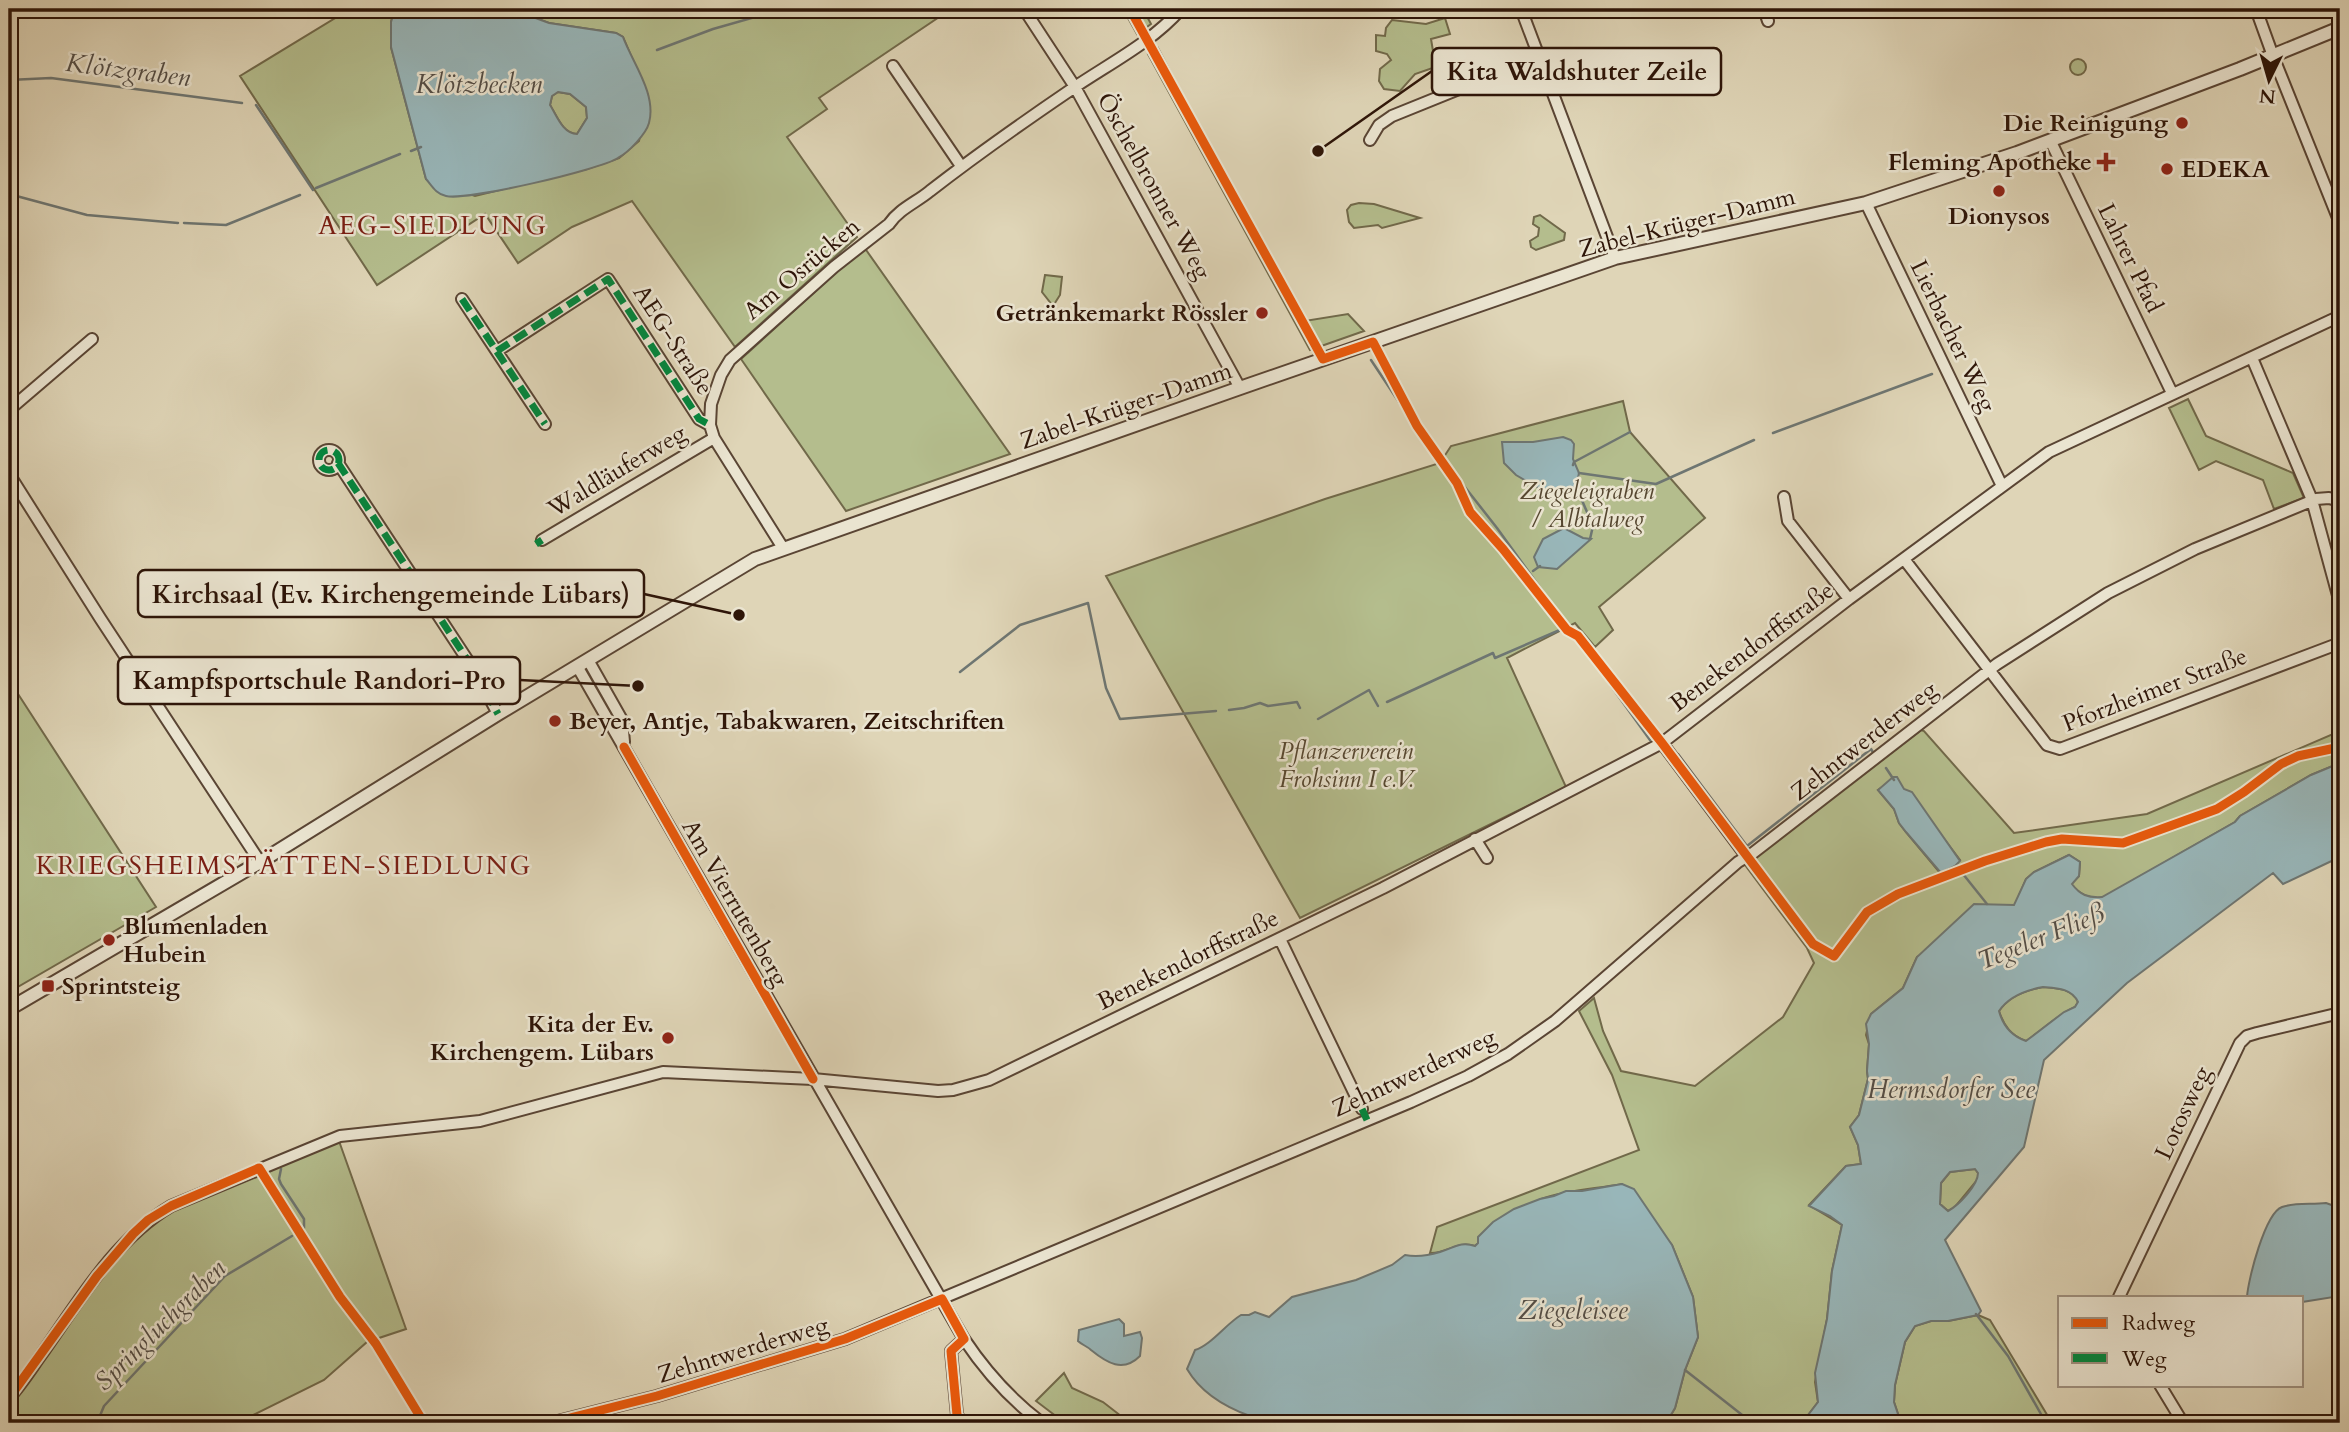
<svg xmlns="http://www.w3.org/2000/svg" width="2349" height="1432" font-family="Cardo,serif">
<rect width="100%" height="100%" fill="#dfd5b7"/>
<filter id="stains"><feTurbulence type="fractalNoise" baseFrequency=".00286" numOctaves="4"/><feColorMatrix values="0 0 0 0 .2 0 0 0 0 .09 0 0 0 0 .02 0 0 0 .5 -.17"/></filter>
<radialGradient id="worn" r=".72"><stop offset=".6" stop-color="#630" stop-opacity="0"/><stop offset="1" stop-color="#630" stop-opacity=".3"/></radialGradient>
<path fill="#b4bd8d" stroke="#71694a" stroke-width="2" fill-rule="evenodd" d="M344,9H395L391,22V47L426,179L475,196L587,169L619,158L639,141L648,95L623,37L616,33L549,23L511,9H951L819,98L827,109L787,137L857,237L735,347L632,201L572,227L518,263L485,214L377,285L240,76L345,12Z
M1123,9H1143L1151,24L1137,34Z
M1445,18L1450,34L1431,39L1433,51L1443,49L1447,63L1415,74L1400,91L1384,89L1379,81L1380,69L1391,60L1387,54L1376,51V35L1385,36L1386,28L1392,20L1426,24Z
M1158,48L1235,195L1305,321L1348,314L1364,331L1310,350L1148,54Z
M2070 67a8 8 0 1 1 16 0a8 8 0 1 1-16 0Z
M558,92L570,94L586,107L587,118L577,134C563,134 557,116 550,105L552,96Z
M1359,203L1374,204L1420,218L1382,228L1378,225L1354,228L1349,222L1347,210L1351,205Z
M1540,215L1565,233L1564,240L1536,250L1531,247L1530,241L1538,236L1539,228L1533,224L1534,217Z
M864,247L1010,454L846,511L741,359Z
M1045,275L1062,277L1060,295L1053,306L1042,292Z
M2188,399L2206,436L2293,473L2304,498L2274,509L2263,480L2216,461L2199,470L2169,408Z
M1623,401L1630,432L1705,518L1599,607L1613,630L1595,647L1575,623L1507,658L1566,787L1300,918L1106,576L1325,499L1440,463L1451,446Z
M9,680L156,907L9,992Z
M1921,730L1924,731L2014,833L2147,814L2340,731V763L2311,775L2240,816L2235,822L2102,898C2088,898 2080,895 2071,884L2079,876L2080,862L2069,855L2034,872L2026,879L2015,905L1917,957L1903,988L1871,1014L1866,1035L1869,1044L1867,1071L1868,1079L1859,1115L1850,1127L1858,1145L1861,1164L1846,1166L1809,1205L1842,1225L1832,1271L1827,1319L1815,1382L1818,1402L1802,1423H1666L1675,1408L1685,1370L1698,1337L1693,1297L1672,1245L1622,1184C1595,1189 1567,1190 1541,1199C1528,1203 1488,1236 1475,1246C1457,1240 1447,1254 1430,1253L1437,1227L1639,1150L1612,1075L1579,1011L1594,998L1603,1031L1621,1071L1695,1086L1783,1017L1814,963L1807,948L1745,865ZM1888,783L1938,831L1960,860L1940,873L1906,832L1899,823L1894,809L1878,790Z
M2043,987C2056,988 2072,988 2078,1002L2075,1007C2057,1015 2043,1030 2026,1041C2011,1036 2004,1026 1999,1011C2009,996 2026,990 2043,987Z
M339,1141L406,1329L367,1342L324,1380L237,1423H9V1402L123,1250L149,1224L173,1210Z
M1975,1169L1978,1173V1179L1955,1207L1948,1211L1940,1204L1941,1183L1950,1172Z
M1978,1315L1990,1320L2052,1423H1901L1894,1402L1895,1385L1905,1342L1915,1326L1931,1321H1948Z
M1064,1373L1072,1388L1103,1402L1130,1423H1065L1036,1401Z"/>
<path fill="#98b6b9" stroke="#6e7672" stroke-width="2" fill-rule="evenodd" d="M395,9H511L549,23L616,33L623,37C632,62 657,94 649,123C646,134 629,152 618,158C599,170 466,201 446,196C436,194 432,186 426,179L391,47V22ZM558,92L570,94L586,107L587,118L577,134C563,134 557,116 550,105L552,96Z
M1563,437L1571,440L1574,444L1573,459L1579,473L1576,487L1560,491L1540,489L1516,475L1504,463L1502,442H1533Z
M1564,528L1583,538L1591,539L1557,569L1538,567L1534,557L1543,539Z
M2340,763V857L2283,884L2273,873L2127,983L2044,1060L2024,1147L1945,1240L1981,1311L1978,1315L1948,1321H1931L1915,1326L1905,1342L1895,1385L1894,1402L1901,1423H1802L1818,1402L1815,1373L1827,1319L1832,1271L1842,1225L1830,1216L1809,1206L1846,1166L1861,1164L1858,1145L1850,1127L1859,1115L1868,1079L1867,1071L1869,1044L1866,1024L1871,1014L1903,988L1917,957L1974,904L2014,905L2026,879L2034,872L2069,855L2080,862L2079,876L2072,884C2080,895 2088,898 2102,897L2235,822L2240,816L2311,775ZM2043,987C2056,988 2072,988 2078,1002L2075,1007L2064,1012L2026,1041C2011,1036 2003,1026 1999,1011C2009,996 2026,990 2043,987ZM1975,1169L1978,1173C1978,1185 1959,1205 1948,1211L1940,1204L1941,1183L1950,1172Z
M1893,777H1897L1904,789L1912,792L1960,861L1955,866L1941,873L1906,832L1899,823L1894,809L1878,790Z
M1622,1184L1634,1189L1672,1245L1693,1297L1698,1337L1685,1370L1675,1408L1666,1423H1250L1247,1422L1250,1416C1225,1407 1201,1393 1187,1369L1195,1350C1211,1345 1226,1324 1241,1315H1249L1255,1312L1269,1317L1292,1297L1356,1280L1392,1265L1405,1255C1416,1257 1430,1255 1440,1252C1454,1248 1460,1241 1475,1246L1478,1243V1237L1493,1222L1514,1209L1540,1199L1554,1196L1566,1191H1582Z
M2326,1203L2340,1208V1296L2302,1302V1297H2247C2248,1280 2265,1213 2282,1207C2296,1202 2312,1205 2326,1203Z
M1119,1319L1124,1324V1336L1140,1332L1142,1338L1140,1356C1123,1373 1107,1363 1091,1350C1087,1346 1082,1345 1078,1341L1079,1330Z"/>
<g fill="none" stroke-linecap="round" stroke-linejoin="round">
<path stroke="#6e7672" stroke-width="2.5" d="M657,50L713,29L783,9
M9,80L51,78L242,103
M256,105L313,190
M411,151L421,147
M316,188L400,154
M9,194L87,215L178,223
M184,223L226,225L300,195
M1371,360L1434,455L1457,477L1497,528L1650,740
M1773,433L1932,374
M1573,465L1574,462L1630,432
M1579,473L1656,484L1754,440
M1575,484L1593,526L1590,539
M1533,571L1540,566
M960,672L1020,625L1088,603L1106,688L1120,719L1216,711
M1387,702L1493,653L1495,658L1569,626
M1229,710L1244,708L1260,703L1268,706L1297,702L1300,708
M1318,719L1369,690L1378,706
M1678,754L1747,846L1871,749L1874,754
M1886,768L1894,780
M1963,874L1987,904
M281,1169L279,1179L281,1184L304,1219V1228
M1976,1314L2008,1356L2046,1423
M1685,1370L1746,1418
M97,1423L104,1406L225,1276L292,1236"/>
<defs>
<path id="minor" d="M230,9H231
M1024,9L1075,87L1240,388
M1521,9L1615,258
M1764,9L1768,21
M2256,9L2273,56L2340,223
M893,66L961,166
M1370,140L1379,125L1392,116L1538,57
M2051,142L2172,393
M1866,203L2002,486
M462,299L545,424
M497,351L608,279L699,419L710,425
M2252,358L2312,500L2340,603
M9,410L92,339
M319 460a10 10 0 1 1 20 0a10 10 0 1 1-20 0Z
M338,463L478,676L498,714
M9,474L100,618L260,862
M1784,497L1788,521L1849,599
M542,540L714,438
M783,548L714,438L710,425L711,404L721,375L730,360L834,267L889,224C899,209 917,202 930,191C975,156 1022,123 1069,91C1108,64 1150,44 1181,9
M1904,559L2047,745L2060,749L2340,643
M588,660L622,720L624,742
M577,666L964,1339C986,1372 1010,1399 1042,1423
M480,678L501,695L509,707
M1662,743L1747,857
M1475,839L1487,858
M1280,939L1362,1109
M2119,1297L2240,1043L2247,1036L2257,1033L2340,1013
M2160,1385L2183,1423
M9,1398C21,1385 31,1369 41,1355C79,1301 114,1240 171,1206L340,1136L480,1121L663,1072L813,1079L938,1091L953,1090L989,1080L1383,888L1662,743L1849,599L2049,452L2340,316
M550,1423L657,1396L845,1339L1411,1102L1468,1076L1508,1054L1555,1021L1738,862L1753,853L1997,664L2108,593L2195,549L2316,499L2329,498L2340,501
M962,1423L957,1415L951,1351L964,1339"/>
<path id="tertiary" d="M9,1009L260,862L498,714L755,559L1240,388L1615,258L1866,203L2017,153L2240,69L2340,28"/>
</defs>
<use href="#minor" stroke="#5a4534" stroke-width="14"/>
<use href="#tertiary" stroke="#5a4534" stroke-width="16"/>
<use href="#minor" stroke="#eae4d0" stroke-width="10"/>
<use href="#tertiary" stroke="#eae4d0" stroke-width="12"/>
<path stroke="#00873e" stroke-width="7" stroke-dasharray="14 7" stroke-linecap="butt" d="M462,299L545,424
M497,351L608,279L699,419L710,425
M319 460a10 10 0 1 1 20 0a10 10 0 1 1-20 0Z
M338,463L478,676L498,714
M536,544L542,540
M480,678L501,695L509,707
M1362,1109L1367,1120"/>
<defs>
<path id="cycleway" d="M1130,9L1323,359L1373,342L1417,426L1457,483L1470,512L1503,549L1567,630L1578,636L1662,743L1813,944L1834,956L1867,912L1898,894L1985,861L2046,842L2062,839L2123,843L2217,809L2244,792L2281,764L2298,756L2340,747
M624,747L813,1079
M9,1398L97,1276L133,1234L148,1220L171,1206L259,1168L340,1297L376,1344L424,1423
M550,1423L657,1396L845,1339L942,1299L964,1339L951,1351L957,1415L962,1423"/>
</defs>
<use href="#cycleway" stroke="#eae4d0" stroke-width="13"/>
<use href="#cycleway" stroke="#e8590c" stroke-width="9"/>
</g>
<g fill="#8f2418" stroke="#eae4d0" stroke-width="2.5">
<circle cx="2182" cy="123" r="7"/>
<path d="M2102.5 151.5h7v7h7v7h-7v7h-7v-7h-7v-7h7z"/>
<circle cx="2167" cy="169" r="7"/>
<circle cx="1999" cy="191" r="7"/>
<circle cx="1262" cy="313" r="7"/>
<circle cx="555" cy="721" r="7"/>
<circle cx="109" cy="940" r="7"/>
<rect x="41" y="979" width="14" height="14" rx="3.5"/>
<circle cx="668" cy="1038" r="7"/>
</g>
<g text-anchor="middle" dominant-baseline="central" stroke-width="5" stroke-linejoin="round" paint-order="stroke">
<g font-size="24" font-weight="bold" fill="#2e1508" stroke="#eae4d0" text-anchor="end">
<text x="2168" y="123">Die Reinigung</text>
<text x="2092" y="162">Fleming Apotheke</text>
<text x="2181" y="169" text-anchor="start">EDEKA</text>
<text x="1999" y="216" text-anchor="middle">Dionysos</text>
<text x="1248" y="313">Getränkemarkt Rössler</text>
<text x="569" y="721" text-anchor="start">Beyer, Antje, Tabakwaren, Zeitschriften</text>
<text x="123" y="926" text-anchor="start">Blumenladen<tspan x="123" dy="28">Hubein</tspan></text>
<text x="62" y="986" text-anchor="start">Sprintsteig</text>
<text x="654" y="1024">Kita der Ev.<tspan x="654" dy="28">Kirchengem. Lübars</tspan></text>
</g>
<g font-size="24" fill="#2e1508" stroke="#eae4d0">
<text transform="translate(1154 186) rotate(61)">Öschelbronner Weg</text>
<text transform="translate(1687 223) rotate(-14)">Zabel-Krüger-Damm</text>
<text transform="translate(2130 258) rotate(64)">Lahrer Pfad</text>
<text transform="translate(802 269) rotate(-40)">Am Osrücken</text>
<text transform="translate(1953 336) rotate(64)">Lierbacher Weg</text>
<text transform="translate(673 340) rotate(57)">AEG-Straße</text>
<text transform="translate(1126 406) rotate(-19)">Zabel-Krüger-Damm</text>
<text transform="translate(617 471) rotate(-31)">Waldläuferweg</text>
<text transform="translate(1752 647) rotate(-37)">Benekendorffstraße</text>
<text transform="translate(2155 690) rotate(-21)">Pforzheimer Straße</text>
<text transform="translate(1864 741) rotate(-38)">Zehntwerderweg</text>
<text transform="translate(735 903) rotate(60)">Am Vierrutenberg</text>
<text transform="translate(1188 960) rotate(-26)">Benekendorffstraße</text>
<text transform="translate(1414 1073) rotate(-25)">Zehntwerderweg</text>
<text transform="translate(2183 1113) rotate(-65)">Lotosweg</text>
<text transform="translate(743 1350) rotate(-17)">Zehntwerderweg</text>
</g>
<g font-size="24" font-style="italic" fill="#564730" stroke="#eae4d0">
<text x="1587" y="491">Ziegeleigraben<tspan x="1587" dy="28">/ Albtalweg</tspan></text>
<text x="1346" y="751">Pflanzerverein<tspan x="1346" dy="28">Frohsinn I e.V.</tspan></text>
</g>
<g font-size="26" font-style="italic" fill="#534d46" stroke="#eae4d0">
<text transform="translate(128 70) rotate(7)">Klötzgraben</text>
<text x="479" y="84">Klötzbecken</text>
<text transform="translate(2041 937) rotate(-22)">Tegeler Fließ</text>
<text x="1951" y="1089">Hermsdorfer See</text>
<text x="1573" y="1310">Ziegeleisee</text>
<text transform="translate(160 1325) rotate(-45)">Springluchgraben</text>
</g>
<g font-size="26" letter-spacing="2" fill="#7a1f14" stroke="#eae4d0">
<text x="433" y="225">AEG-SIEDLUNG</text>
<text x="284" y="865">KRIEGSHEIMSTÄTTEN-SIEDLUNG</text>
</g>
</g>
<path fill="none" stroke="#2e1508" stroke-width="2.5" d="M1318 151L1432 71M739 615L644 594M638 686L520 680"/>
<g fill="#2e1508" stroke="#eae4d0" stroke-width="2.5">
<circle cx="1318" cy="151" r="7"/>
<circle cx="739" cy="615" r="7"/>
<circle cx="638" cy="686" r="7"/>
</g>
<g fill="#eae4d0" stroke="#2e1508" stroke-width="2.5">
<rect x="1432" y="48" width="289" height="47" rx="7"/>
<rect x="138" y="570" width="506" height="47" rx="7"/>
<rect x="118" y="657" width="402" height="47" rx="7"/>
</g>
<g font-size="26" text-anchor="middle" font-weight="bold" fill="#2e1508">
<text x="1577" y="80">Kita Waldshuter Zeile</text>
<text x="391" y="603">Kirchsaal (Ev. Kirchengemeinde Lübars)</text>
<text x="319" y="689">Kampfsportschule Randori-Pro</text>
</g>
<rect width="2349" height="1432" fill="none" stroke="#dfd5b7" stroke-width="35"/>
<rect x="10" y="10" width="2328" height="1411" fill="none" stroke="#2e1508" stroke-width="3.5"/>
<rect x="18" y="18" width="2314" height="1397" fill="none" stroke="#2e1508" stroke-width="2"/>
<rect x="2058" y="1296" width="245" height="91" fill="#eae4d0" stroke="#9f9180" stroke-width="2"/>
<rect x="2072" y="1318" width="35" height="10" fill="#e8590c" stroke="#9f9180" stroke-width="2"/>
<text x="2122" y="1330" font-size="21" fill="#2e1508">Radweg</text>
<rect x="2072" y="1353" width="35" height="10" fill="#00873e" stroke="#9f9180" stroke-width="2"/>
<text x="2122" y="1366" font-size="21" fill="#2e1508">Weg</text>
<g transform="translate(2269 80) rotate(185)" stroke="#eae4d0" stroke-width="5" paint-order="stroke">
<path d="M0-5L12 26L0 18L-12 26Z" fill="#2e1508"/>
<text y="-10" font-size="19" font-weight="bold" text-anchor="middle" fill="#2e1508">N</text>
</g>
<rect width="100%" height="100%" filter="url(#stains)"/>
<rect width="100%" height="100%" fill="url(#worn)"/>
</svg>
